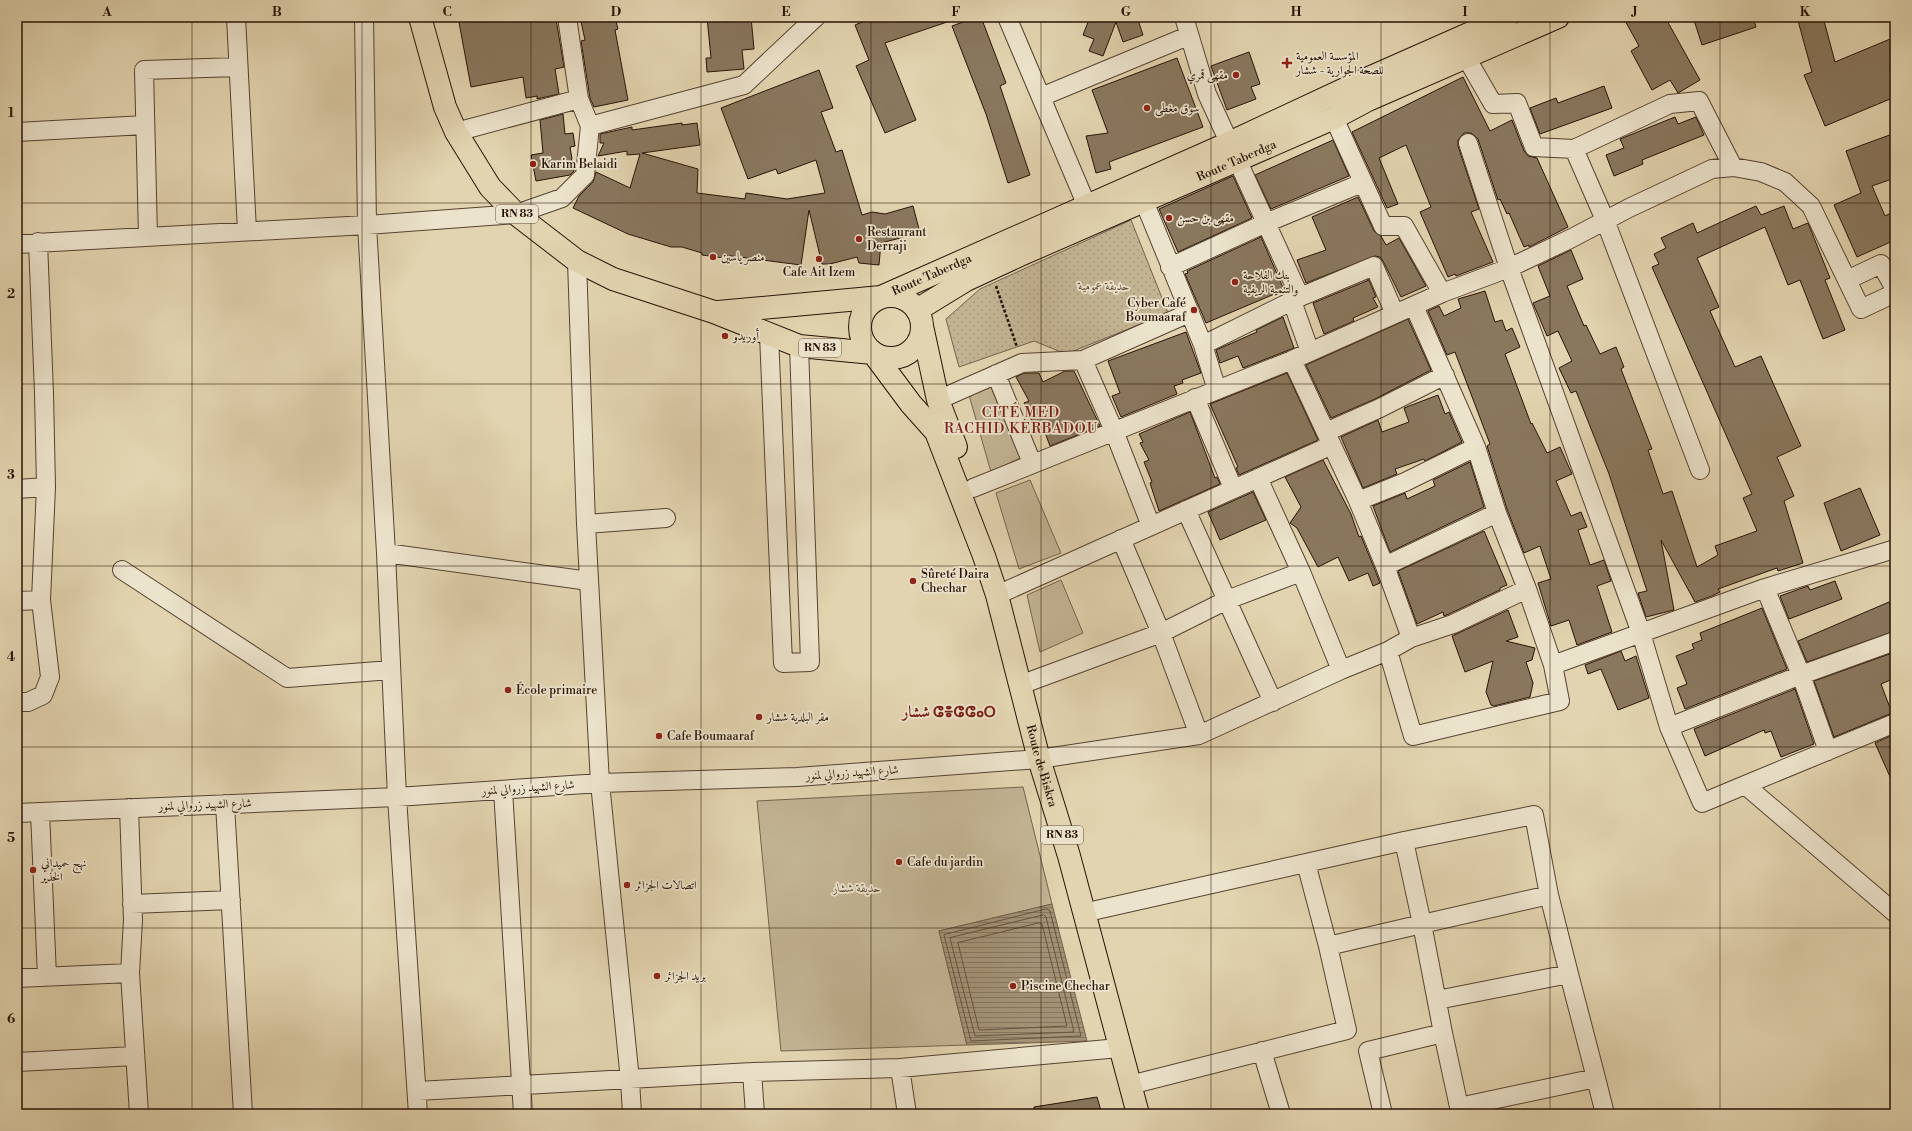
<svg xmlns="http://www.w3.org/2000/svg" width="1912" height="1131" font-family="'Libre Bodoni',Amiri,'Noto Sans Tifinagh',serif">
<defs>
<pattern id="park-dots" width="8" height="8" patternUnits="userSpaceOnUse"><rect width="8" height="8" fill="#c2b393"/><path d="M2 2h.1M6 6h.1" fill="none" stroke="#a7997d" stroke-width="1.8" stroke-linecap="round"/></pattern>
<pattern id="water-rules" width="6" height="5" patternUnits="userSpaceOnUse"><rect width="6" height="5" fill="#a39276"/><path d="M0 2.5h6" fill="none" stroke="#85765f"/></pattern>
</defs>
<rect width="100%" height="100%" fill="#e2d4b0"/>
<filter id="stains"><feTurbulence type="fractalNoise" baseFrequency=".005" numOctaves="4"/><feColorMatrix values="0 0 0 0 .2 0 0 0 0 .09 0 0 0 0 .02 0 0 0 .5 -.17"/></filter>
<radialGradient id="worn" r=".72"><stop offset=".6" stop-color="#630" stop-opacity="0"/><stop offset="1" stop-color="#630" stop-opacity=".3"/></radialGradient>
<path fill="url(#park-dots)" stroke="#75624c" d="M1131,220L1168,313L1066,354L1034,341L959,367L946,319L980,289Z"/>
<path fill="#c2b393" stroke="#75624c" d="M991,387L1020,458L991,472L969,395Z
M1030,480L1061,553L1019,569L996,493Z
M1061,580L1083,633L1040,652L1027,595Z
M1023,787L1052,904L939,931L967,1045L781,1051L757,801Z"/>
<path fill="url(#water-rules)" stroke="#725f49" d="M1052,904L1087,1041L967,1045L939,931Z"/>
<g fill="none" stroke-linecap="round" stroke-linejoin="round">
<path stroke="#66523e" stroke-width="1" d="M1047,909L1050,911L1081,1036L971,1041L944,935Z
M1044,915L1046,917L1074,1032L975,1036L950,938Z
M1039,923L1042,924L1067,1026L979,1030L958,943Z"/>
</g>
<path fill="#89775e" stroke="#281205" d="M458,17H544L545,21L556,19L564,67L555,69L559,94L537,99V96L526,98L523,77L471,87Z
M580,17H615L618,29L615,30L628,100L594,107L590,98L581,41L585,40Z
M707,17H751L754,49L742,50L744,69L707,72L706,58H711Z
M874,17H956V19L885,43L916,120L885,133L856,66L869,60L855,25Z
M977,17H981L1006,83L1000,86L1030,175L1008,183L986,114L952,26Z
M1090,17H1137L1143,35L1123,42L1116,22L1103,56L1089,51L1094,39L1083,35Z
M1623,17H1665L1700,80L1678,93L1670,80L1652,90L1631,51L1639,46Z
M1693,17H1753L1756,27L1702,45Z
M1797,17H1823L1835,62L1895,37V97L1825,126L1804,75L1812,72Z
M1249,52L1260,84L1251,87L1256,99L1227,110L1211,66Z
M1177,58L1203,127L1109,162L1111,169L1096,173L1086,136L1108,133L1092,90Z
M819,70L833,108L821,112L836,152L842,150L862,215L872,212L885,214L913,206L920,233L881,243L879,265L859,263L857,257L830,264H822L809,210L801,265L724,255V258L702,255V253L682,247H671L628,234L573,208L579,196L593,182L596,172L630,188L640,154L627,155V151L598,156L604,143H600V134L632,127V130L682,123V125L697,123L700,145L642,153L698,169L697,193L745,199L746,193L787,199L825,193L816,160L778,174L776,169L748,179L721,108Z
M1463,77L1490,131L1512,120L1524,151L1528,156L1537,158L1568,227L1529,247V245L1524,247L1509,213L1507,214L1500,199L1498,200L1478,139L1471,133H1464L1458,140V146L1479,209L1471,212L1493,262L1456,276L1455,274L1448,277L1420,212L1431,207L1406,145L1379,158L1398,204L1387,208L1352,132Z
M1604,86L1612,108L1540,134L1530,108L1556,98L1558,103Z
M563,114L565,134L573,133L575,146L570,147L572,159L571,160H572L574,171L570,175L536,181L531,155L543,153L540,120Z
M1675,117L1678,124L1696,117L1704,135L1642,160L1643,164L1614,176L1606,155L1624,148L1620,139Z
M1895,133V178L1872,186L1885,216L1895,211V240L1857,257L1834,205L1861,193L1846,151Z
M1333,140L1349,176L1271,209L1255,175Z
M1233,176L1252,218L1178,252L1159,209Z
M1358,197L1374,231L1381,236L1386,245L1399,238L1426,286L1401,297L1383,261L1380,257L1375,256L1306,283L1297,260L1326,250L1312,217Z
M1756,206L1761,215L1784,206L1793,229L1808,223L1830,278L1825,280L1845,330L1823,339L1800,280L1788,285L1765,227L1697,258L1719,307L1710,311L1735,367L1761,356L1801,446L1777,457L1794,496L1784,501L1803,563L1778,571L1777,568L1718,589L1720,592L1712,596L1695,602L1661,540L1674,610L1646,617L1638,593L1647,591L1609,474L1576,391L1571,393L1559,368L1572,361L1558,331L1547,336L1533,303L1550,296L1538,266L1571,250L1583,279L1567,286L1584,326L1586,325L1600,354L1616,347L1624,367L1621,369L1652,449L1648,450L1663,494L1672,491L1697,567L1718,555L1715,546L1757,531L1743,498L1752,494L1652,267L1659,264L1654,254L1666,248L1661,238L1693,223L1697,233Z
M1261,237L1284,290L1206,323L1185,274L1188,273L1187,271Z
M1369,280L1376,297L1373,298L1378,307L1353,318L1354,321L1324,334L1313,303Z
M1485,291L1495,322L1502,320L1506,331L1512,328L1520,347L1505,354L1531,424L1532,423L1547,453L1560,447L1572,474L1556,481L1571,516L1581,512L1587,527L1578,530L1590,565L1604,560L1611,581L1597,586L1612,632L1577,645L1569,620L1551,626L1538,583L1551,579L1540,546L1524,553L1507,509L1487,446L1490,444L1455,352L1447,355L1428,311L1439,306L1444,316L1461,308L1458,299Z
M1283,317L1294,348L1243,368L1238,356L1220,363L1216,350L1257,332L1256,330Z
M1408,319L1431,370L1375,399L1331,418L1306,365Z
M1186,332L1201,373L1182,380L1183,383L1174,386L1177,394L1121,417L1112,396L1120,393L1108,361Z
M1065,371H1074L1100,426L1050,446L1044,430L1037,433L1024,403L1029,401L1016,377L1024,373H1039L1043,382Z
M1287,373L1318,440L1239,475L1236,468L1238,467L1210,404Z
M1438,395L1445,414L1449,412L1462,442L1425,461L1424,459L1395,469L1397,474L1363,488L1341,437L1378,420L1382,432L1409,422L1404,408Z
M1190,412L1215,478L1217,477L1220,484L1159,511L1150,483L1152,482L1144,462L1149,460L1140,443L1143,442L1139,434Z
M1323,460L1351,514L1359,537L1361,536L1375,570L1380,583L1373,586L1368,573L1349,581L1338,557L1318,567L1297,528L1290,523L1301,507L1285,477Z
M1470,462L1484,507L1390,552L1373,506L1405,493L1407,499L1435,486L1433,480Z
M1860,488L1880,535L1841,551L1824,503Z
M1253,492L1266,520L1220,540L1208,512Z
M1484,531L1507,585L1500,588V590L1449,614L1444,616L1443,612L1417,624L1398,571Z
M1835,581L1842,599L1789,619L1780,596L1808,586L1810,590Z
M1889,602L1890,605L1895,603V631L1807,662L1798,641Z
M1762,608L1787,669L1685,709L1677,688L1687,684L1676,656L1694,649L1692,644L1702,640L1700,633Z
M1508,610L1518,637L1506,641L1535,648L1532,660L1526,662L1533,683L1530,697L1494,706L1491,705L1486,692L1493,661L1465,672L1452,636Z
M1621,651L1625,661L1636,656L1649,698L1618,710L1601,669L1588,674L1585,665Z
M1895,652V678L1881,684L1892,713L1834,737L1814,681Z
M1795,689L1814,744L1781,757L1771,731L1765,733L1764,730L1705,756L1694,729Z
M1895,734V788L1875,743Z
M1097,1097L1102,1114H1034V1107Z"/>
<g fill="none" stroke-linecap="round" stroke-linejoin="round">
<defs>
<path id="minor" d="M236,17L247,231
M364,17L367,225L386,553L397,797L418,1114
M1007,17L1087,206
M1184,17L1207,94L1300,297
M1462,45L1466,57L1493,104L1517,103L1534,147L1574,149
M1041,97L1188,36
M1334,118L1383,226H1404L1442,293
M590,126L744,85L816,17
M17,132L145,125
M456,132L579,99
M1468,143L1509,268L1641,633L1669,727L1702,803L1745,785
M1139,189L1203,345L1217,390
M148,236L144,70L238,67
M17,244L367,225L516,214L562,198L585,175L590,126L579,99L567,17
M577,261L586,524L600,783L630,1080L632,1114
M1170,267L1266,223L1362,183
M1847,280L1881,264L1895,289
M1292,301L1310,352
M769,335L783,663L810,662L799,346
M1203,345L1300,297L1374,266L1395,314
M1083,360L1114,431L1151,526
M1292,360L1358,501L1385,566L1411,638
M996,374L1032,463
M1195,398L1233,488
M938,400L1022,363L1083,360L1189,313
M1326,432L1380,408L1445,375
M1700,470L1605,220L1574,149L1670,104L1699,101L1733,167
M1258,478L1301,572L1341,670
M973,488L1292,360L1442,293L1509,268L1572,238L1629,208L1712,169L1733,167L1761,172L1785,182L1811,206L1861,309L1895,293
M17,489L46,487L44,393L38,242
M1358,501L1405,482L1476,447
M1186,510L1273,702
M586,524L666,518
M1121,539L1161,633L1199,735
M386,553L589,581
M1385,566L1497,513
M122,570L287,678L391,670
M1765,588L1801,675L1828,751
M997,595L1332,445
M17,601L41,600
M1388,651L1413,736L1560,701L1553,665L1527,589L1497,513L1476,447L1414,306
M1553,665L1765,588L1895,549
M1020,685L1161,633L1227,600L1301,572
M17,702H28L43,695L50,677L41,600L46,487
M1895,723L1745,785L1895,913
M1669,727L1801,675L1895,641
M503,790L523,1114
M225,804L243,1114
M129,808L133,920L130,973L139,1114
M40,812L47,977
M17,813L397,797L600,783L797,777L1039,759L1199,735L1341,670L1388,651L1411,638L1453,624L1527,589
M1306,863L1404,841L1422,924L1549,895L1534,815L1404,841
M132,904L231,900
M1083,913L1306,863L1328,946
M17,978L130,973
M1437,1000L1569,974L1549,895
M1443,1033L1459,1107L1596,1078L1569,974
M1262,1051L1281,1114
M17,1062L135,1056
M900,1068L907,1114
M752,1072L755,1114
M1596,1078L1605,1114
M1130,1085L1347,1030L1328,946L1422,924L1443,1033L1368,1051L1383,1114
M418,1091L752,1072L900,1068L1119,1048"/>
<g id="major">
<path id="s1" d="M420,17L445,107L456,132L490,187L516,214L577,261L613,279L714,312L799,346L873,353L911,404L936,432L984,556L997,595L1039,759L1069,856L1138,1114"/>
<circle cx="891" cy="327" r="31"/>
<path id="s2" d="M917,310L966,280L1020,255L1334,118L1368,100L1558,17"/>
<path id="s3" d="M718,312L881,297L1229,143L1360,82L1507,17"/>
<path d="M922,326L938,400L956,447"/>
</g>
</defs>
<use href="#minor" stroke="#564230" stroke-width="20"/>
<use href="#major" stroke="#281205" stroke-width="24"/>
<path stroke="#281205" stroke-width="2.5" stroke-dasharray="3 2" stroke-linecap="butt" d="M996,286L1017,347"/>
<use href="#minor" stroke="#ece3cc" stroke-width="18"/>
<use href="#major" stroke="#e2d4b0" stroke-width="22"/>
</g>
<path fill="none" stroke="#281205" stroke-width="1" stroke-opacity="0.55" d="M192,17V1114M362,17V1114M531,17V1114M701,17V1114M871,17V1114M1041,17V1114M1211,17V1114M1381,17V1114M1550,17V1114M1720,17V1114M17,203H1895M17,384H1895M17,566H1895M17,747H1895M17,928H1895"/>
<g fill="#8f2418" stroke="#ece3cc" stroke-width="1.5">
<path d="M1285 57h4v4h4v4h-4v4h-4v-4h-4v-4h4z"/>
<circle cx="1236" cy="75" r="4"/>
<circle cx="1147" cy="108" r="4"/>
<circle cx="533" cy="164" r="4"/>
<circle cx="1169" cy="218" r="4"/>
<circle cx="859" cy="239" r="4"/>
<circle cx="713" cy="257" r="4"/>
<circle cx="819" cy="259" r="4"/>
<circle cx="1235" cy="282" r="4"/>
<circle cx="1194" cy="310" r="4"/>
<circle cx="725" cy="336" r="4"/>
<circle cx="913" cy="581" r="4"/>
<circle cx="508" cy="690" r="4"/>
<circle cx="759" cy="717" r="4"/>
<circle cx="659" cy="736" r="4"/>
<circle cx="899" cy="862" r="4"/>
<circle cx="33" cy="870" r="4"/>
<circle cx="627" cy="885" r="4"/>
<circle cx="657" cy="976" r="4"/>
<circle cx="1013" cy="986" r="4"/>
</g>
<g text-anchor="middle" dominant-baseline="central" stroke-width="3.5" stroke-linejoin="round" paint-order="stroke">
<g fill="#ece3cc" stroke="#635141" stroke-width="1">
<rect x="496" y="205" width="42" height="18" rx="3"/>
<rect x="799" y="339" width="42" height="18" rx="3"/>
<rect x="1041" y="826" width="42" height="18" rx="3"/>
</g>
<g font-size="11" font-weight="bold" fill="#281205">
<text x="517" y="214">RN 83</text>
<text x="820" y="348">RN 83</text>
<text x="1062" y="835">RN 83</text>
</g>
<g font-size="12" fill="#281205" stroke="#ece3cc" text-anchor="start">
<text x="1296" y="56">المؤسسة العمومية<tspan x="1296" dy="14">للصحة الجوارية - ششار</tspan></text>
<text x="1228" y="75" text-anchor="end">مقهى قمري</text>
<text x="1155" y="108">سوق مغطى</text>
<text x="541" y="164">Karim Belaidi</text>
<text x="1177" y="218">مقهى بن حسن</text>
<text x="867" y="232">Restaurant<tspan x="867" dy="14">Derraji</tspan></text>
<text x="721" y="257">منصر ياسين</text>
<text x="819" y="272" text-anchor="middle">Cafe Ait Izem</text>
<text x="1243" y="275">بنك الفلاحة<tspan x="1243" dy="14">والتنمية الريفية</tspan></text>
<text x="1186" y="303" text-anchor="end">Cyber Café<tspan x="1186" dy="14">Boumaaraf</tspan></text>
<text x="733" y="336">أوريدو</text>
<text x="921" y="574">Sûreté Daira<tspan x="921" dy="14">Chechar</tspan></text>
<text x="516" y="690">École primaire</text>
<text x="767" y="717">مقر البلدية ششار</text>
<text x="667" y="736">Cafe Boumaaraf</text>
<text x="907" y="862">Cafe du jardin</text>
<text x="41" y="863">نهج حميداني<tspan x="41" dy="14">الخذير</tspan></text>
<text x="635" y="885">اتصالات الجزائر</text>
<text x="665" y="976">بريد الجزائر</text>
<text x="1021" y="986">Piscine Chechar</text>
</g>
<g font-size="12" fill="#281205" stroke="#ece3cc">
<text stroke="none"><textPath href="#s2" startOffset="353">Route Taberdga</textPath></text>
<text stroke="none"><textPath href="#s3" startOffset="219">Route Taberdga</textPath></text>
<text stroke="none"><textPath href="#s1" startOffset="1064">Route de Biskra</textPath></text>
<text transform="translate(852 773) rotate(-4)">شارع الشهيد زروالي لمنور</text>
<text transform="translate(528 788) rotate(-4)">شارع الشهيد زروالي لمنور</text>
<text transform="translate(205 805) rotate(-2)">شارع الشهيد زروالي لمنور</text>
</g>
<g font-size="12" font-style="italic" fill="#5e4a37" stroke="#ece3cc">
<text x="1104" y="286">حديقة عمومية</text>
<text x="857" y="888">حديقة ششار</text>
</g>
<g font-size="14" letter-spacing="1" fill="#7a1f14" stroke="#ece3cc">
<text x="1021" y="413">CITÉ MED<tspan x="1021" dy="16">RACHID KERBADOU</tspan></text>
</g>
<g font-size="16" font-weight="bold" fill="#7a1f14" stroke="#ece3cc">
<text x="949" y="712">ششار ⵛⴻⵛⵛⴰⵔ</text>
</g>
</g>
<rect width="1912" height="1131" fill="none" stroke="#e2d4b0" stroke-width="44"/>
<rect x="22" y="22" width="1868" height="1087" fill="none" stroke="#281205" stroke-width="1.5"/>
<g font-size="13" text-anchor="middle" font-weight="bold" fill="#281205">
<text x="107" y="16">A</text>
<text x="277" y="16">B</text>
<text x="447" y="16">C</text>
<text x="616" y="16">D</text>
<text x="786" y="16">E</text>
<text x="956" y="16">F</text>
<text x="1126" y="16">G</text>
<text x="1296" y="16">H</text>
<text x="1465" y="16">I</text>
<text x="1635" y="16">J</text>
<text x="1805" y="16">K</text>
<text x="11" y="117">1</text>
<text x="11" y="298">2</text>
<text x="11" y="479">3</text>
<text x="11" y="661">4</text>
<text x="11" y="842">5</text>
<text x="11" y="1023">6</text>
</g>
<rect width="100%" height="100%" filter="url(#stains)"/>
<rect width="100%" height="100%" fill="url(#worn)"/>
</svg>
